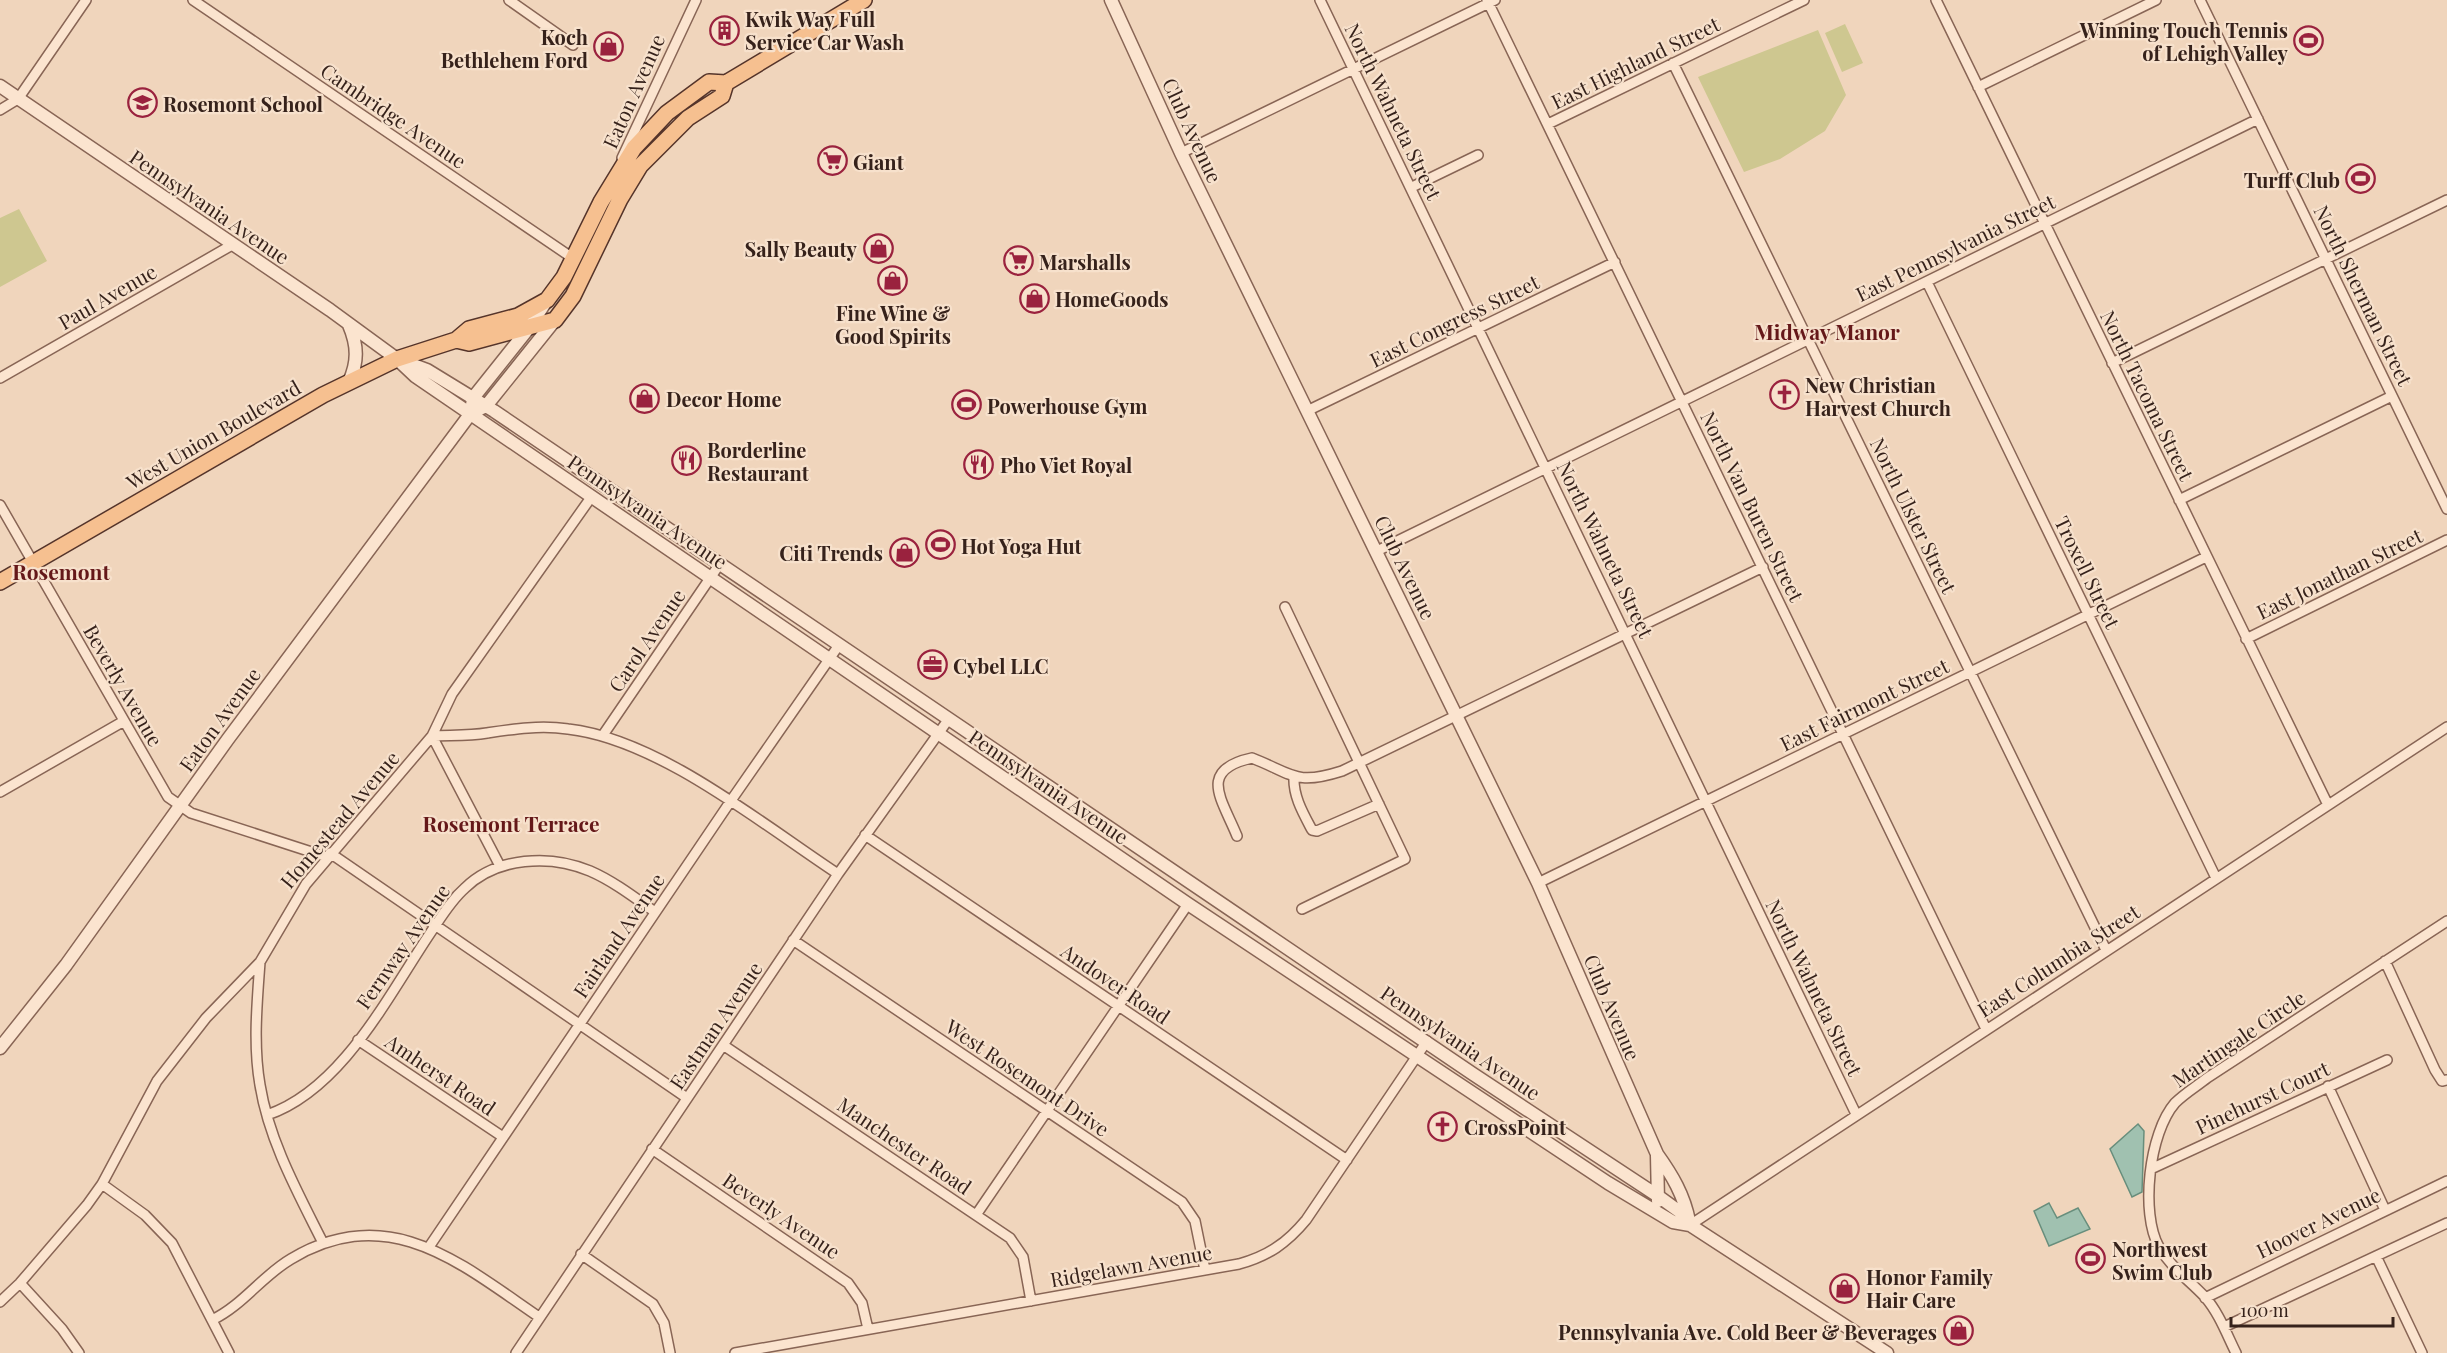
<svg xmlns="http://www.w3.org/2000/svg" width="2447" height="1353" font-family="'Playfair Display',serif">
<rect width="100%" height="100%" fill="#f0d5bc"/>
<path fill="#cec790" d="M1845,24L1863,63L1842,72L1825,33Z
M1818,30L1846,95L1825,131L1780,159L1744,172L1698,77Z
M19,209L47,261L0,287V218Z"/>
<path fill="#a0c1b0" stroke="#688e7c" stroke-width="1.5" d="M2138,1124L2144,1131L2142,1192L2132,1197L2110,1149Z
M2049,1203L2057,1218L2078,1208L2090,1229L2049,1246L2034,1211Z
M2099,1249L2104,1260L2084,1269L2079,1259Z"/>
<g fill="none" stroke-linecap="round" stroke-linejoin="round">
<defs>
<path id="minor" d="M193,0L574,259
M509,0L573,45
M1320,0L1856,1114
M1487,0L1986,1029
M1936,0L2328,805
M2200,0L2447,509
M1673,63L2106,950
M1978,87L2156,0
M0,110L18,99L86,0
M1548,124L1804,0
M1181,153L1495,0
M622,158L696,0
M1412,187L1478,155
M1927,282L2216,878
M2112,363L2447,200
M0,378L232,245
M1309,410L1615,262
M2179,500L2392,396
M0,505L168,797L191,813L327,857
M1377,551L2258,119
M1285,607L1405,859L1302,909
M2246,639L2447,540
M603,735L719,565
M1294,777C1293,796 1303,813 1312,830L1317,831L1379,804
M0,792L124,721
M865,835L1347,1160
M1237,836C1222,799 1197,770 1252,758C1293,774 1295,786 1342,771L1763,567
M330,853L687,1098
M500,866L432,736C450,735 469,736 487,733C514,729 540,725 568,729C658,739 762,824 838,874
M1538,883L2206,557
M793,940L1182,1202L1195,1221L1205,1270
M2385,961L2435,1070L2442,1081L2447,1080
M260,962C257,1003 253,1045 260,1085C269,1141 298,1193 323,1243
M358,1040L503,1137
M723,1045L1010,1238L1023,1257L1031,1301
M2328,1086L2385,1210
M267,1115C341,1090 387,998 429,935C440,919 450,901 465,888C497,857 550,854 590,871C613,881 634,897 655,912
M652,1149L848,1283L862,1303L868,1329
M2153,1168L2387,1060
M102,1184L145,1215L172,1243L229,1353
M976,1215L1188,904
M1690,1225L2447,727
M429,1247L730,802L839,645
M581,1254L653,1304L664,1323L670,1353
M2376,1256L2422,1353
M20,1283L62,1329L79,1353
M2205,1298L2447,1181
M0,1302L20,1283L87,1205L102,1184L157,1081L206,1018L260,962L306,884L432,736L452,694L592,496
M212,1320C243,1305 262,1276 291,1259C389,1200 461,1264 539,1317
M2224,1327L2447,1223
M516,1353L838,874L948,720
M735,1353L1239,1264C1268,1256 1287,1243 1306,1220L1427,1041
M2236,1353C2227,1335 2219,1313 2205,1297C2188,1279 2173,1270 2159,1247C2140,1213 2149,1133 2175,1103C2185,1093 2197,1086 2207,1078L2447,921"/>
<path id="tertiary" d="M1111,0L1181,153L1538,883L1657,1154C1672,1175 1684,1195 1689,1221
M0,86L330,310L397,359L415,376L1188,904L1608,1183L1673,1222L1690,1225
M403,361L427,370L494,411L1473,1074L1658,1196L1680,1212L1690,1225L1887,1353
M349,382C358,362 358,346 349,325
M480,409L486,406L555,320
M0,1048L66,965L228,739L471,413L473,398L528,329L547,300
M1657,1155L1658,1201"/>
<path id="primary" d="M456,340L469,343L555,320L573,296L620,199L640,166L688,118L722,96L726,83
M0,582L323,395L397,359L456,340L469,329L518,316L547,300L564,277L601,202L634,148L667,113L709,82L726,83L864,0"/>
</defs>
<use href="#minor" stroke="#886555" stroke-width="12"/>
<use href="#tertiary" stroke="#886555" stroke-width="15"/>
<use href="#primary" stroke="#55342a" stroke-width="18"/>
<use href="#minor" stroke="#fbe4cf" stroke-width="9"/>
<use href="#tertiary" stroke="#fbe4cf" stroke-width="12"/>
<use href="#primary" stroke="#f6c090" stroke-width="15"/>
</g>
<defs>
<symbol id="building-ring" viewBox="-11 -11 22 22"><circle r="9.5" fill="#f7e1cc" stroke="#9a223e" stroke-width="1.5"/><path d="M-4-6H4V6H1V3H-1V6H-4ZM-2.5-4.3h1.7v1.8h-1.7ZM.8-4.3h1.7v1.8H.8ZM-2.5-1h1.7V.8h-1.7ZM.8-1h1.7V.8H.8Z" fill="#9a223e"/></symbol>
<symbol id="stadium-ring" viewBox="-11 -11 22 22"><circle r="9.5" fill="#f7e1cc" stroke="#9a223e" stroke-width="1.5"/><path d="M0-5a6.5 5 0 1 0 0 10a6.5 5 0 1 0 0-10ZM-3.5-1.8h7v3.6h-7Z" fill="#9a223e"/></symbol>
<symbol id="shop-ring" viewBox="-11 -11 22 22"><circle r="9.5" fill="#f7e1cc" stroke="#9a223e" stroke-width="1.5"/><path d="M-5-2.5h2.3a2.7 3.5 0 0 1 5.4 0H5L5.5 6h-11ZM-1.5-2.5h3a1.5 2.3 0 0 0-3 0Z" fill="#9a223e"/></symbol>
<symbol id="school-ring" viewBox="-11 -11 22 22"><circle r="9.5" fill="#f7e1cc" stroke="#9a223e" stroke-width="1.5"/><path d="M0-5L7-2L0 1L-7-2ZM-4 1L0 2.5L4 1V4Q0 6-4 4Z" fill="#9a223e"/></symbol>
<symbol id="supermarket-ring" viewBox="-11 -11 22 22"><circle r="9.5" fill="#f7e1cc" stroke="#9a223e" stroke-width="1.5"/><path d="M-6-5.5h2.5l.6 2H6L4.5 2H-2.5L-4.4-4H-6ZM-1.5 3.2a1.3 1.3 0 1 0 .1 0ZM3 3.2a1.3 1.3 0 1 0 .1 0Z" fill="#9a223e"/></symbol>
<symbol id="church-ring" viewBox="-11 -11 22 22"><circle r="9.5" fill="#f7e1cc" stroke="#9a223e" stroke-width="1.5"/><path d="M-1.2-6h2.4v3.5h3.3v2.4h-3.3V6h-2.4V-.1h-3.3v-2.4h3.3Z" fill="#9a223e"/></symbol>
<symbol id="restaurant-ring" viewBox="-11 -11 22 22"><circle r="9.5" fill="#f7e1cc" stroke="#9a223e" stroke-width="1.5"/><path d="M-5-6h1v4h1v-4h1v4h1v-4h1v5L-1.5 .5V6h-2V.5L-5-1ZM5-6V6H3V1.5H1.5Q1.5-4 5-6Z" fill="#9a223e"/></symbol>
<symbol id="office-ring" viewBox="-11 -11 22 22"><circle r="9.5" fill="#f7e1cc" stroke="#9a223e" stroke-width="1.5"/><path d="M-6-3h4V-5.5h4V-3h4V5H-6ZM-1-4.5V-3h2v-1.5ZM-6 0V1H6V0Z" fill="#9a223e"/></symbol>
</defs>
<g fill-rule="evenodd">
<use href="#building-ring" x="708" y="14" width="33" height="33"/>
<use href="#stadium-ring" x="2292" y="24" width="33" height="33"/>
<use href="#shop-ring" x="592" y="30" width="33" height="33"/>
<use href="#school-ring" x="126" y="86" width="33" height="33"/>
<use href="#supermarket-ring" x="816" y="144" width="33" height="33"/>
<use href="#stadium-ring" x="2344" y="162" width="33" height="33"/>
<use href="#shop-ring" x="862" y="232" width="33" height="33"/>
<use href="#supermarket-ring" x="1002" y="244" width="33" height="33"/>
<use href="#shop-ring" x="876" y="264" width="33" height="33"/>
<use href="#shop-ring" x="1018" y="282" width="33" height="33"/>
<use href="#church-ring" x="1768" y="378" width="33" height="33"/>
<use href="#shop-ring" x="628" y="382" width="33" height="33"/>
<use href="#stadium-ring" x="950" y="388" width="33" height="33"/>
<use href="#restaurant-ring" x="670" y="444" width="33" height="33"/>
<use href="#restaurant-ring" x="962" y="448" width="33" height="33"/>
<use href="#stadium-ring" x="924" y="528" width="33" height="33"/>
<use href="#shop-ring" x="888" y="536" width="33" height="33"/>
<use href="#office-ring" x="916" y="648" width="33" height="33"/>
<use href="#church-ring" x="1426" y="1110" width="33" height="33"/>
<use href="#stadium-ring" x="2074" y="1242" width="33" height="33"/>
<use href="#shop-ring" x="1828" y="1272" width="33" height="33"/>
<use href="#shop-ring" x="1942" y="1314" width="33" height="33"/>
</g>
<g text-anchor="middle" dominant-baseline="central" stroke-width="4.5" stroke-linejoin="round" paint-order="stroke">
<g font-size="20" font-weight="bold" fill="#36221b" stroke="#f7e1cc" text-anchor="start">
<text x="745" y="18">Kwik Way Full<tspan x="745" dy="23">Service Car Wash</tspan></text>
<text x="2288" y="29" text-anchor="end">Winning Touch Tennis<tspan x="2288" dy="23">of Lehigh Valley</tspan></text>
<text x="588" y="36" text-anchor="end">Koch<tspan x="588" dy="23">Bethlehem Ford</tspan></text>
<text x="163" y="103">Rosemont School</text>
<text x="853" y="161">Giant</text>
<text x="2340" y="179" text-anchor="end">Turff Club</text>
<text x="857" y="248" text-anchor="end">Sally Beauty</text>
<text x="1039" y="261">Marshalls</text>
<text x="1055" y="298">HomeGoods</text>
<text x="893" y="312" text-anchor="middle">Fine Wine &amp;<tspan x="893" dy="23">Good Spirits</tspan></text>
<text x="1805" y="384">New Christian<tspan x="1805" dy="23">Harvest Church</tspan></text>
<text x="666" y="398">Decor Home</text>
<text x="987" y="405">Powerhouse Gym</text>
<text x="707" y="449">Borderline<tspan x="707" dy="23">Restaurant</tspan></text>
<text x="1000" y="464">Pho Viet Royal</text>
<text x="961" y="545">Hot Yoga Hut</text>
<text x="883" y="552" text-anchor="end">Citi Trends</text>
<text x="953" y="665">Cybel LLC</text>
<text x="1464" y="1126">CrossPoint</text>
<text x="2112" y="1248">Northwest<tspan x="2112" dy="23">Swim Club</tspan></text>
<text x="1866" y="1276">Honor Family<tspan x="1866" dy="23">Hair Care</tspan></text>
<text x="1937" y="1331" text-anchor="end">Pennsylvania Ave. Cold Beer &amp; Beverages</text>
</g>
<g font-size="20" fill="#36221b" stroke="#f7e1cc">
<text transform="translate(1635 62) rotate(-26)">East Highland Street</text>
<text transform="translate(633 91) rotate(-66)">Eaton Avenue</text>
<text transform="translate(1394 111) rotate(64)">North Wahneta Street</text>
<text transform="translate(394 115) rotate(34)">Cambridge Avenue</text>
<text transform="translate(1193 130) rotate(65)">Club Avenue</text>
<text transform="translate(210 206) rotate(34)">Pennsylvania Avenue</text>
<text transform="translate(1955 247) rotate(-26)">East Pennsylvania Street</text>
<text transform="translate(2364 295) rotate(64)">North Sherman Street</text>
<text transform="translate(107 296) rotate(-30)">Paul Avenue</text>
<text transform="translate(1454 320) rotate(-26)">East Congress Street</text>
<text transform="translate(2148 395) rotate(64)">North Tacoma Street</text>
<text transform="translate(213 434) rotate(-30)">West Union Boulevard</text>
<text transform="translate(1753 506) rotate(64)">North Van Buren Street</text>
<text transform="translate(648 511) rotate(34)">Pennsylvania Avenue</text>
<text transform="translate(1914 515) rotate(64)">North Ulster Street</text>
<text transform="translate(1606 549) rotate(64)">North Wahneta Street</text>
<text transform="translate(1406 567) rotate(64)">Club Avenue</text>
<text transform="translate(2088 572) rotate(64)">Troxell Street</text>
<text transform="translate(2339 573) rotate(-26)">East Jonathan Street</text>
<text transform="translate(646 640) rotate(-56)">Carol Avenue</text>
<text transform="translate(124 685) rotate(60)">Beverly Avenue</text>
<text transform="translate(1864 704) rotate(-26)">East Fairmont Street</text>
<text transform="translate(219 719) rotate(-54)">Eaton Avenue</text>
<text transform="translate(1049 786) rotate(34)">Pennsylvania Avenue</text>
<text transform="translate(339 819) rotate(-50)">Homestead Avenue</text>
<text transform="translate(618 935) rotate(-56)">Fairland Avenue</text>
<text transform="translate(402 946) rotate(-55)">Fernway Avenue</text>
<text transform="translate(2058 960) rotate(-33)">East Columbia Street</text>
<text transform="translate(1116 983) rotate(34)">Andover Road</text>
<text transform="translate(1815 987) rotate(64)">North Wahneta Street</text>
<text transform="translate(1613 1007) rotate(67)">Club Avenue</text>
<text transform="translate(715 1025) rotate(-56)">Eastman Avenue</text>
<text transform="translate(2238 1038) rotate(-34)">Martingale Circle</text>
<text transform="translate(1461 1042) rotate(34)">Pennsylvania Avenue</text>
<text transform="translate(441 1074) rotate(34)">Amherst Road</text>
<text transform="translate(1028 1077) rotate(34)">West Rosemont Drive</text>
<text transform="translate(2262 1097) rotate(-25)">Pinehurst Court</text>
<text transform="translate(905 1145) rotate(34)">Manchester Road</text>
<text transform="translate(782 1215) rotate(34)">Beverly Avenue</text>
<text transform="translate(2318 1222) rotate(-26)">Hoover Avenue</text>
<text transform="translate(1131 1265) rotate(-10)">Ridgelawn Avenue</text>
</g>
<g font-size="21" font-weight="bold" fill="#651819" stroke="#f7e1cc">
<text x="1827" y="331">Midway Manor</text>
<text x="61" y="571">Rosemont</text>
<text x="511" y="823">Rosemont Terrace</text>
</g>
</g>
<path d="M2231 1317v9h162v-9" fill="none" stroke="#36221b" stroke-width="3"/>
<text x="2240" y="1317" font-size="18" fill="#36221b" stroke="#f7e1cc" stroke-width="4.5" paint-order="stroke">100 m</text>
</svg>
